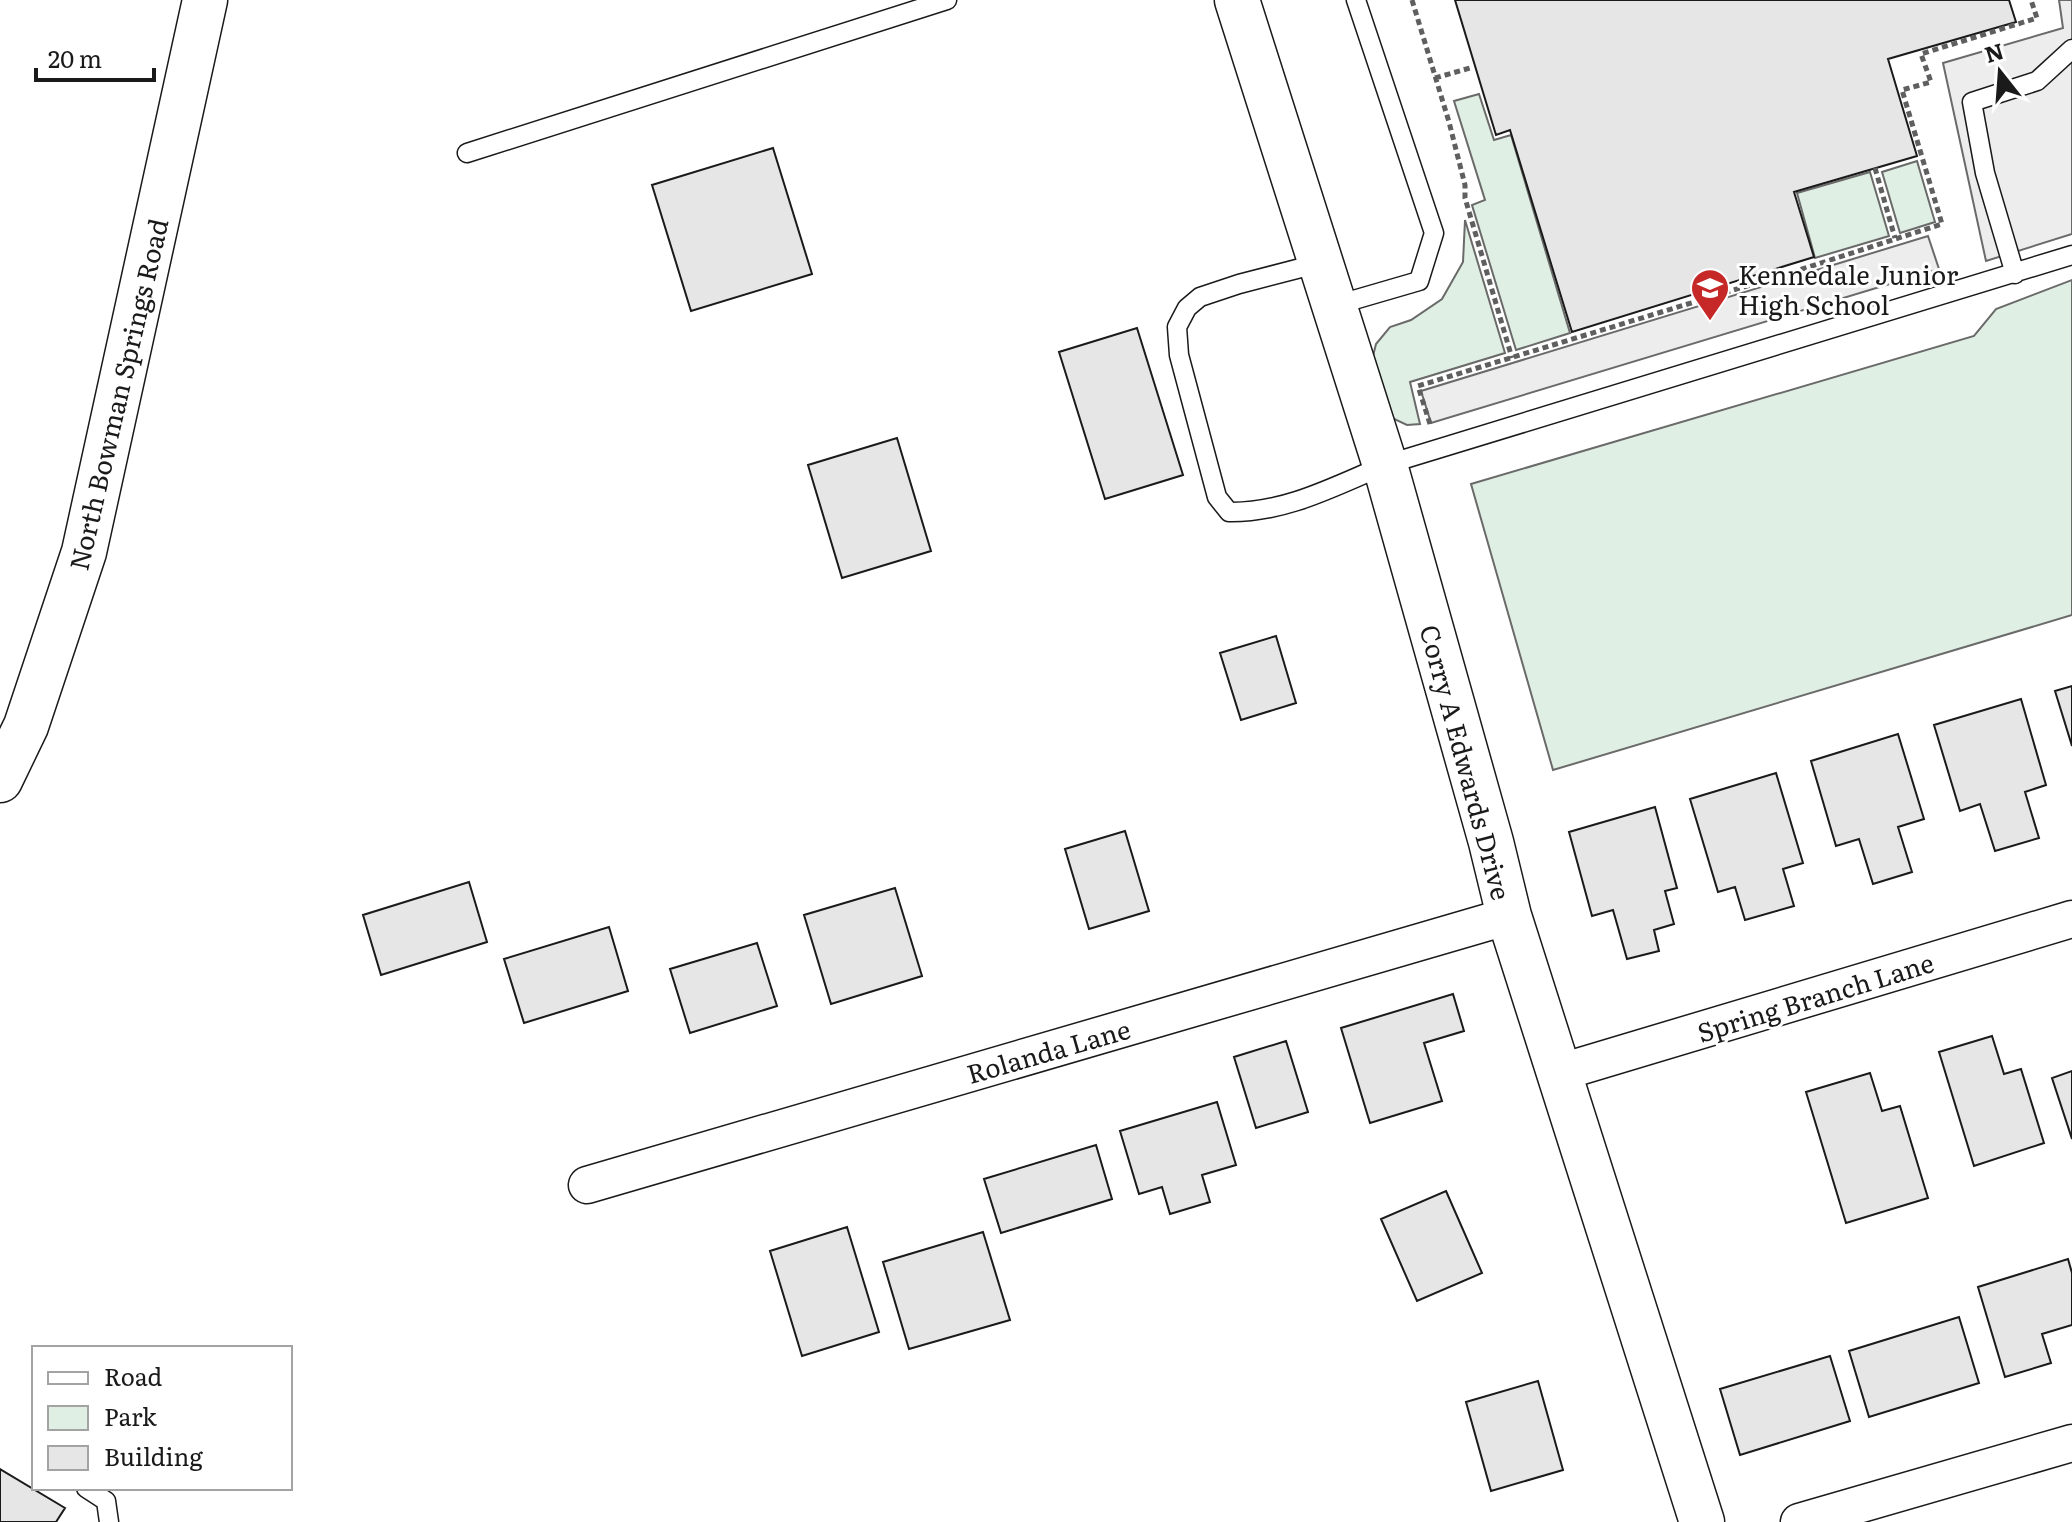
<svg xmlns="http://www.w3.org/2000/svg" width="2072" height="1522" font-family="Literata,serif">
<rect width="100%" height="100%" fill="#fff"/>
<path fill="#e0efe3" stroke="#6a6a6a" stroke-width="2" d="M1479,94L1494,140L1511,135L1570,333L1516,350L1472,205L1485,200L1454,101Z
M1917,161L1935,222L1900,233L1882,172Z
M1870,172L1889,236L1815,258L1797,193Z
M1465,220L1505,353L1410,382L1420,424L1407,425L1392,418L1371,364L1376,344L1390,327L1411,320L1442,299L1463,262Z
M2072,280V615L1553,770L1471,484L1974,336L1996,309Z"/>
<path fill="#ededed" stroke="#6a6a6a" stroke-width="2" d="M2059,0H2072V234L1986,261L1943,63L2063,28Z
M1928,236L1939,269L1431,423L1421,391Z"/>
<path fill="#e6e6e6" stroke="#1a1a1a" stroke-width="2" d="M1455,0H2009L2016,22L1888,59L1917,156L1794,192L1814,257L1572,332L1510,130L1496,135Z
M773,148L812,274L691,311L652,185Z
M1137,328L1183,475L1105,499L1059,352Z
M897,438L931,551L842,578L808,465Z
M1276,636L1296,703L1241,720L1220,653Z
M2072,686V746L2055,691Z
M2021,699L2046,785L2025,792L2039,838L1995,851L1980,804L1960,811L1934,725Z
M1898,734L1924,819L1898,827L1912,872L1873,884L1859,839L1836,846L1811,761Z
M1776,773L1803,863L1783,869L1794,906L1745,920L1735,887L1718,892L1690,799Z
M1655,807L1677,888L1665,891L1674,924L1654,930L1659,951L1627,959L1613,910L1592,916L1569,832Z
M1125,831L1149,911L1089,929L1065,849Z
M469,882L487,942L381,975L363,915Z
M895,888L922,976L831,1004L804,915Z
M609,927L628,991L524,1023L504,959Z
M757,943L777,1006L690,1033L670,969Z
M1453,994L1464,1031L1424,1043L1442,1101L1370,1123L1341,1028Z
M1992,1036L2004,1074L2021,1069L2044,1143L1974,1166L1939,1052Z
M1286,1041L1308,1112L1256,1128L1234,1057Z
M2072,1071V1139L2052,1078Z
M1870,1073L1882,1111L1900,1106L1928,1198L1846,1223L1806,1092Z
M1217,1102L1236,1165L1202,1175L1210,1202L1170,1214L1162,1187L1139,1194L1120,1131Z
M1096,1145L1112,1199L1001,1233L984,1179Z
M1446,1191L1482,1273L1417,1301L1381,1219Z
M847,1227L879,1332L802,1356L770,1251Z
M983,1232L1010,1320L909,1349L883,1262Z
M2068,1259L2072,1273V1325L2042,1334L2051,1363L2005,1377L1978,1287Z
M1959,1317L1979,1383L1869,1417L1849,1351Z
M1830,1356L1850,1421L1740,1455L1720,1389Z
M1538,1381L1563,1470L1491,1491L1466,1402Z
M0,1469L65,1508L56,1522H0Z"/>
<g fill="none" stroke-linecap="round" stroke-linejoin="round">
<defs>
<path id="lane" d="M467,153L947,0
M1320,263L1239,284L1200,297L1187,308L1177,327L1179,355L1217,497L1229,512C1285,513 1335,486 1385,465L2072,255
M2015,274L1985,173L1972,102L2037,81L2072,49
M1333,306L1419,281L1434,233L1356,0
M86,1488L106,1501L109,1522"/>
<path id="street" d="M1558,1073L2072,919
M587,1185L1509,916
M1799,1522L2072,1443"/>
<path id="secondary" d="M1237,0L1385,465L1491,842L1509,916L1702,1522
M0,780L26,726L84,552L205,0"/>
</defs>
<use href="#lane" stroke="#1a1a1a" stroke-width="21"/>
<use href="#street" stroke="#1a1a1a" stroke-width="39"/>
<use href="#secondary" stroke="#1a1a1a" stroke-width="47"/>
<path stroke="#5f5f5f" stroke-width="5" stroke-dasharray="6 4" stroke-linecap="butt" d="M1412,0L1449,122L1465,185V198L1512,358
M1435,78L1470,68
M1875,168L1895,238
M1430,424L1418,386L1793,272L1942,224L1902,90L1931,82L1921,54L2037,18L2031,0"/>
<use href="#lane" stroke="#fff" stroke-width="18"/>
<use href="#street" stroke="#fff" stroke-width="36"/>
<use href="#secondary" stroke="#fff" stroke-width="44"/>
</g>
<defs>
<symbol id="school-pin" viewBox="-11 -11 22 30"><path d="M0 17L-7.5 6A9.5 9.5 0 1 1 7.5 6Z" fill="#c62828" stroke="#fff"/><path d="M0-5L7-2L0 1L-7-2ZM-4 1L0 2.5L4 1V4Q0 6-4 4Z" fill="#fff"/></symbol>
</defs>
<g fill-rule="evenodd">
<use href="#school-pin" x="1688" y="266" width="44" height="60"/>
</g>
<g text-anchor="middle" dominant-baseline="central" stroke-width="6" stroke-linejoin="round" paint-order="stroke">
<g font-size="26" fill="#1a1a1a" stroke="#fff" text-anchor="start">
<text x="1738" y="273">Kennedale Junior<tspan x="1738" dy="30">High School</tspan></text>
</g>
<g font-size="26" fill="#1a1a1a" stroke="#fff">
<text transform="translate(117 394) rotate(-77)">North Bowman Springs Road</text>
<text transform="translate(1467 762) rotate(75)">Corry A Edwards Drive</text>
<text transform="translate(1815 996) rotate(-17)">Spring Branch Lane</text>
<text transform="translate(1048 1050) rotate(-16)">Rolanda Lane</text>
</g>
</g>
<rect x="32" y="1346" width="260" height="144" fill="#ffffff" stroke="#a3a3a3" stroke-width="2"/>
<rect x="48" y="1372" width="40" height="12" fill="#ffffff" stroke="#a3a3a3" stroke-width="2"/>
<text x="104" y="1386" font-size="24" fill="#1a1a1a">Road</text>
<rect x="48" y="1406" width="40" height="24" fill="#e0efe3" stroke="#a3a3a3" stroke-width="2"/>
<text x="104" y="1426" font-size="24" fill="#1a1a1a">Park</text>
<rect x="48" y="1446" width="40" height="24" fill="#e6e6e6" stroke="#a3a3a3" stroke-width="2"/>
<text x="104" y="1466" font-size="24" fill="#1a1a1a">Building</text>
<g transform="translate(2000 72) rotate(343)" stroke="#ffffff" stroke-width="6" paint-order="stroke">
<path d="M0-6L14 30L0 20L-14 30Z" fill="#1a1a1a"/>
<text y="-12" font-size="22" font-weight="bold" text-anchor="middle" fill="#1a1a1a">N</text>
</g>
<path d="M36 68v12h118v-12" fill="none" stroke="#1a1a1a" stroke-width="4"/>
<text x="48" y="68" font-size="24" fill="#1a1a1a" stroke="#ffffff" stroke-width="6" paint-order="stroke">20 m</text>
</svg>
